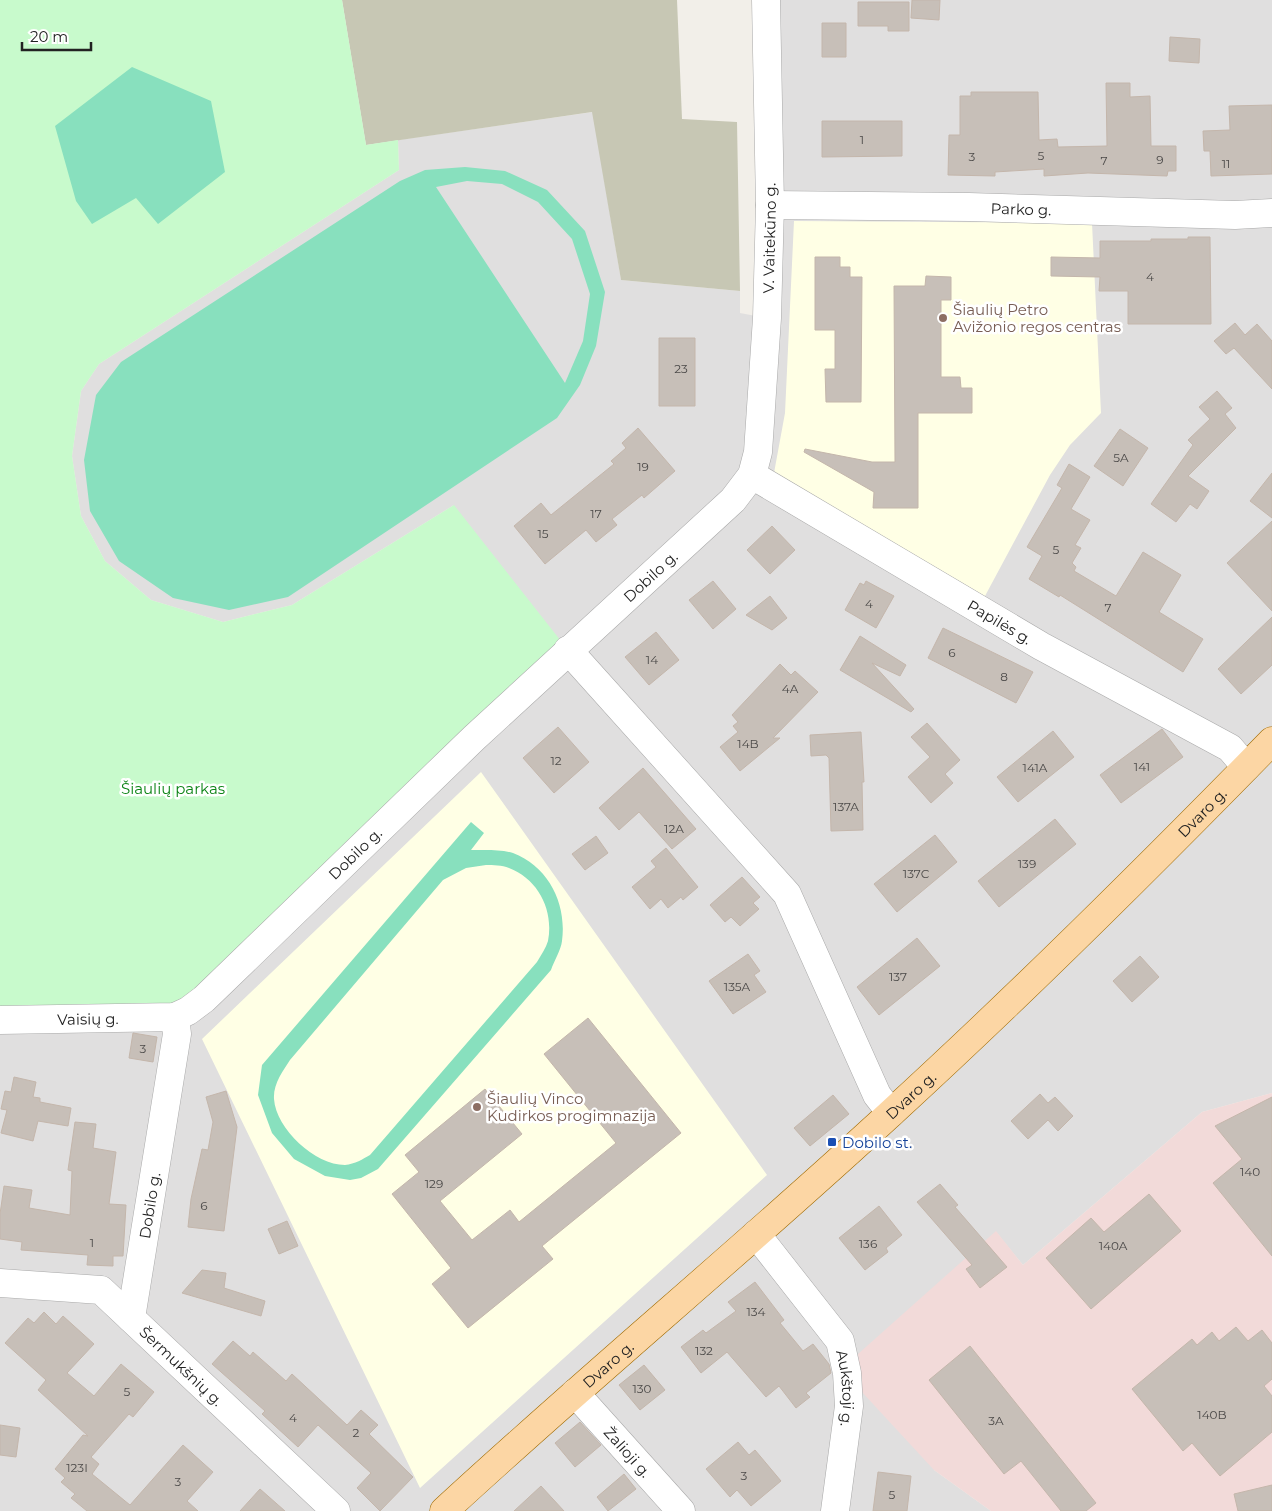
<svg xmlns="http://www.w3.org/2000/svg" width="1272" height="1511" font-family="Montserrat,sans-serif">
<rect width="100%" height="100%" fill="#f2efe9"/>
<path fill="#e0dfdf" d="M766,0H1272V741L444,1511H0V1020L454,505L292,605L223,622L151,600L105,561L81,516L72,456L81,391L99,364L399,170L398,140L593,112L621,280L740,291V313L766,318Z
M1272,762V1093L1202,1112L1023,1265L996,1232L934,1470L991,1511H463L638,1353L789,1224Z"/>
<path fill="#f2dad9" d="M1272,1093V1511H991L934,1470L861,1391L858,1354L996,1231L1023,1265L1202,1112Z"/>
<path fill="#ffffe5" d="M794,221L1092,223L1101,413L1070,445L1050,475L985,596L774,473L785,413Z
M481,772L767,1175L420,1488L202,1039Z"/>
<path fill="#c7c7b4" d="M342,0H677L682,119L737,122L740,291L621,280L592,112L366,145Z"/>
<path fill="#c8facc" d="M0,0H342L366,145L398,140L399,170L99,364L81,391L72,456L81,516L105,561L151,600L223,622L292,605L454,505L568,650L188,1011L0,1020Z"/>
<path fill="#88e0be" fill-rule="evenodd" d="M132,67L211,101L225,172L158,224L136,198L92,224L76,201L55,126Z
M465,167L505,171L547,190L585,231L605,292L596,346L580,385L557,418L288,597L229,610L173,598L119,561L90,511L84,460L96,395L121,362L400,181L425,170ZM467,181L502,184L538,202L572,239L590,294L583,341L565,383L436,187Z
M471,822L484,833L471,850C484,850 500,849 513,853C549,867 567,904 562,941C561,950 554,961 551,970L378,1169L361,1178L350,1180L325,1176L294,1159L272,1133L258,1095L262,1065ZM486,865C493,865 502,865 509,868C538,879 554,910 548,941C546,948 541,955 537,962L370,1155C363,1159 355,1164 345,1165C315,1165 276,1129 274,1099C273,1084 283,1071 290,1060L443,880L466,868Z"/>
<path fill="#c7bfb8" stroke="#c4b6ab" d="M912,0H940L939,20L911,18Z
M858,2H909V31H888V26H858Z
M822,23H846V57H822Z
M1170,37L1200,39L1199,63L1169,61Z
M1106,83H1130V97L1150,96L1151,146H1176V171H1168L1167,176L1088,173L1044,176V169L995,172V176L948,175L949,135H960V96H971V92H1038L1039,140L1057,139L1058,147L1107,146Z
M1272,105V174L1211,176L1210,151H1204L1203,131L1230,130L1229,106Z
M822,121H902V156L822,157Z
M1188,237H1210L1211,324H1128V291H1099L1100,277L1051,276V257L1100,258V241H1151V239H1188Z
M815,257H840V267H850V277H862L861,402H826L825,369H835V330H815Z
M926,276L951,277V300H941V377H960L961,388H972V413H918V508H873L874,492L804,452L805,449L872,462H895L894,286H925Z
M1235,323L1245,335L1257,324L1272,341V389L1234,348L1226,354L1214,341Z
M659,338H695V406H659Z
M1217,391L1232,408L1225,414L1236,428L1188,476L1209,491L1197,509L1190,504L1176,522L1151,504L1193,445L1188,440L1210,419L1199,407Z
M638,428L675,471L644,498L642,495L612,519L617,525L596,542L586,530L545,564L514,526L541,503L551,515L614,464L611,461L626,448L622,443Z
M1120,429L1148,448L1123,486L1094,466Z
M1069,464L1090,477L1071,509L1090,520L1075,545L1081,548L1072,563L1076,567L1074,571L1116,596L1143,552L1181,575L1159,612L1203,639L1183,672L1060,595L1059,597L1029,579L1042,556L1027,547L1062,488L1057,485Z
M1272,473V518L1250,501Z
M1272,521V611L1227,563Z
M772,526L795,550L770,574L747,550Z
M713,581L736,609L713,629L689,600Z
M866,581L894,596L876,628L845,610L860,583L864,585Z
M770,596L787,618L772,630L746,615Z
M1272,617V665L1241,694L1218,669Z
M943,628L1033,672L1016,703L928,658Z
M656,632L679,660L649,685L625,657Z
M860,636L906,665L900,676L872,663L914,709L911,712L840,670Z
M780,664L791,675L795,671L818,692L773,738H780L740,771L720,747L738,732L733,726L738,722L732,715Z
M927,723L960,760L945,774L953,783L931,803L908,777L930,757L911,737Z
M558,727L589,762L554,793L523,758Z
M1162,729L1183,757L1121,803L1100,775Z
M1053,731L1074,757L1018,802L997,777Z
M861,732L864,782H862L863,830L831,831L829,758L826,755L811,756L810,735Z
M643,768L696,829L672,849L639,812L619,830L599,808Z
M1055,819L1076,844L999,907L978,881Z
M935,835L957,862L897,912L874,884Z
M596,836L608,853L585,870L572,854Z
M666,848L698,887L683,900L681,897L668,908L661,899L650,909L632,887L656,867L651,861Z
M742,877L760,897L753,903L759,909L740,926L731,917L725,922L710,905Z
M917,938L940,966L879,1015L857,987Z
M748,954L760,971L754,975L766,992L733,1014L709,981Z
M1140,956L1159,977L1132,1002L1113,981Z
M588,1018L681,1133L542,1246L553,1259L468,1328L432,1284L451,1268L392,1194L419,1172L405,1155L485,1089L522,1134L440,1201L472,1240L510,1210L519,1222L616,1143L544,1054Z
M133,1033L157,1037L153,1062L129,1058Z
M14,1077L36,1082L33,1097L40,1098V1102L71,1108L68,1126L38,1121L33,1141L1,1133L7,1110L1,1109L5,1091L11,1092Z
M226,1091L237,1127L224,1231L188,1227L191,1199L202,1149L208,1150L213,1122L206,1097Z
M1040,1094L1048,1103L1055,1097L1073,1116L1058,1131L1048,1120L1028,1139L1011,1121Z
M833,1095L849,1114L810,1146L794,1128Z
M1272,1097V1256L1213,1183L1242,1159L1215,1126Z
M75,1122L96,1124L93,1148L116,1152L109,1204L126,1205L123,1256H113V1266L87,1265L88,1255L21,1250L22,1242L0,1239V1214L4,1186L32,1190L29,1208L70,1215L72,1171L68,1170Z
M940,1184L958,1205L955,1207L1007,1267L980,1288L966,1269L972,1265L917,1202Z
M1149,1194L1181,1231L1091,1309L1046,1258L1091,1218L1104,1232Z
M879,1206L902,1235L886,1248L888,1252L865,1270L839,1238Z
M287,1221L298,1246L279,1254L268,1229Z
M202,1270L226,1273L224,1288L265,1301L261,1316L182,1293Z
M755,1282L784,1320L780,1323L803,1351L813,1344L829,1364L831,1373L806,1393L810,1397L796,1408L779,1386L766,1397L727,1352L701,1373L681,1347L703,1330L706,1333L736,1311L728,1302Z
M44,1312L56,1324L63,1316L94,1344L67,1373L94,1396L121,1364L154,1392L133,1417L129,1414L91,1457L99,1464L92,1474L130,1505L183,1445L213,1472L187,1501L198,1511H87L71,1498L75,1494L61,1482L65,1478L55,1469L83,1435L88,1436L38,1390L46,1380L5,1343L28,1318L34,1323Z
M1236,1327L1248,1341L1262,1330L1272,1343V1379L1264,1386L1272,1396V1432L1220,1476L1192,1443L1183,1451L1132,1389L1192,1339L1197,1345L1212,1332L1219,1341Z
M233,1341L250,1356L253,1352L286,1381L292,1374L347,1425L361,1410L378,1425L369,1434L413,1477L380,1511L357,1488L371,1473L318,1425L298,1447L262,1414L265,1411L212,1364Z
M970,1346L1096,1503L1086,1511H1061L1021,1461L1004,1474L929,1380Z
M644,1365L665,1390L640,1410L619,1385Z
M580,1422L601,1445L575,1467L555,1443Z
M0,1425L20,1428L16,1457L0,1455Z
M738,1442L749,1455L755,1450L781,1481L751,1506L737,1490L730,1497L706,1469Z
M878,1472L911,1476L907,1511H873Z
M624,1474L636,1489L608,1511L597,1497Z
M1272,1485V1511H1238L1234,1494Z
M541,1486L564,1511H514Z
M260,1489L285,1511H240Z"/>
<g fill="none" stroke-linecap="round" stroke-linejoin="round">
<defs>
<g id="minor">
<path id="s1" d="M770,205L969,207L1235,215L1272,213"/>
<path id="s2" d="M752,475L1041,646L1230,748L1246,767"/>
<path d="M568,650L787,894L877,1095L891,1113"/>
<path id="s3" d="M0,1020L175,1017L188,1011L204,999L474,738L733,500L752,475L758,452L767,318L770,205L766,0"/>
<path id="s4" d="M756,1234L840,1341L847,1373L849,1406L835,1511"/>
<path id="s5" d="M0,1283L101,1290L336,1511"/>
<path id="s6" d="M131,1318L177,1034L175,1017"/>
<path id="s7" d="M575,1393L681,1511"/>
</g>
<g id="major">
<path id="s8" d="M444,1511C590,1376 744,1249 890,1114C1021,994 1148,868 1272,741"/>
</g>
</defs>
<use href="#minor" stroke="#a9a9a9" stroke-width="29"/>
<use href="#major" stroke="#a06b00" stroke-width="29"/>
<use href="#minor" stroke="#fff" stroke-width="28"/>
<use href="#major" stroke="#fcd6a4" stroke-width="28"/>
</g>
<g fill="#8d6e63" stroke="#fff" stroke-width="2">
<circle cx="943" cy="318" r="5"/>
<circle cx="477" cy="1107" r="5"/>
</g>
<rect fill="#1a4fb4" stroke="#fff" stroke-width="2" x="827" y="1137" width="10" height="10" rx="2.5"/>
<g text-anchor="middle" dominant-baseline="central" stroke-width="5" stroke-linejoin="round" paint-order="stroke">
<g font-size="12" fill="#4b4948">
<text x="862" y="139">1</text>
<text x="1041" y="155">5</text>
<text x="972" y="156">3</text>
<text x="1160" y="159">9</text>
<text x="1104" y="160">7</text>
<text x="1226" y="163">11</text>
<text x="1150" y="276">4</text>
<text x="681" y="368">23</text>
<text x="1121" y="457">5A</text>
<text x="643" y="466">19</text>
<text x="596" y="513">17</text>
<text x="543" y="533">15</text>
<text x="1056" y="549">5</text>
<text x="869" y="603">4</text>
<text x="1108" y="607">7</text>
<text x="952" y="652">6</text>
<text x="652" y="659">14</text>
<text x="1004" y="676">8</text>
<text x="790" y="688">4A</text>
<text x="748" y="743">14B</text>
<text x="556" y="760">12</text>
<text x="1142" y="766">141</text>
<text x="1035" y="767">141A</text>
<text x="846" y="806">137A</text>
<text x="674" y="828">12A</text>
<text x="1027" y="863">139</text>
<text x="916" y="873">137C</text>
<text x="898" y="976">137</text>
<text x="737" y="986">135A</text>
<text x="143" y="1048">3</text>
<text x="1250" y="1171">140</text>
<text x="434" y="1183">129</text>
<text x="204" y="1205">6</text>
<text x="92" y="1242">1</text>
<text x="868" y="1243">136</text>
<text x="1113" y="1245">140A</text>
<text x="756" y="1311">134</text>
<text x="704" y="1350">132</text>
<text x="642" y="1388">130</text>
<text x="127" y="1391">5</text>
<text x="1212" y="1414">140B</text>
<text x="293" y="1417">4</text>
<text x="996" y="1420">3A</text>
<text x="356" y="1432">2</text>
<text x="77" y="1467">123I</text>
<text x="744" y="1475">3</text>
<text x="178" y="1481">3</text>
<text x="892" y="1494">5</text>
</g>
<g font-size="15" fill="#222" stroke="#fff">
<text stroke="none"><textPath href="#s1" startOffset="251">Parko g.</textPath></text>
<text stroke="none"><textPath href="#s3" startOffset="1206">V. Vaitekūno g.</textPath></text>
<text stroke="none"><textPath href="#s3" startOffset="824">Dobilo g.</textPath></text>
<text stroke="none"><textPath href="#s2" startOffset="288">Papilės g.</textPath></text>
<text stroke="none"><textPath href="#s8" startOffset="1031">Dvaro g.</textPath></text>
<text stroke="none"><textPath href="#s3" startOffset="419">Dobilo g.</textPath></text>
<text stroke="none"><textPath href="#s3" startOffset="88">Vaisių g.</textPath></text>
<text stroke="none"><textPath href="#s8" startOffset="625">Dvaro g.</textPath></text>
<text stroke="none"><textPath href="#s6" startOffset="114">Dobilo g.</textPath></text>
<text stroke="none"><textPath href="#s8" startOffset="220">Dvaro g.</textPath></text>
<text stroke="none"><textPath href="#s5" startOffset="212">Šermukšnių g.</textPath></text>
<text stroke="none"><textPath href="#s4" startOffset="184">Aukštoji g.</textPath></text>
<text stroke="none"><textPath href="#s7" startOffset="79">Žalioji g.</textPath></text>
</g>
<g font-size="15" fill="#785e54" stroke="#fff" text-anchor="start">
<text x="953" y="309">Šiaulių Petro<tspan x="953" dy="17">Avižonio regos centras</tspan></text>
<text x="487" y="1098">Šiaulių Vinco<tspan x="487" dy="17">Kudirkos progimnazija</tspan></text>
</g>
<g font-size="15" fill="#0c8416" stroke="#fff">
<text x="173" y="788">Šiaulių parkas</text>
</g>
<g font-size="15" fill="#164399" stroke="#fff" text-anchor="start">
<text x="842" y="1142">Dobilo st.</text>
</g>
</g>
<path d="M22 42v8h69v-8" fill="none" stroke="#222222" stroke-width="2.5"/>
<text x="30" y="42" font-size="15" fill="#222222" stroke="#ffffff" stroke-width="4" paint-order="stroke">20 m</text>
</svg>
